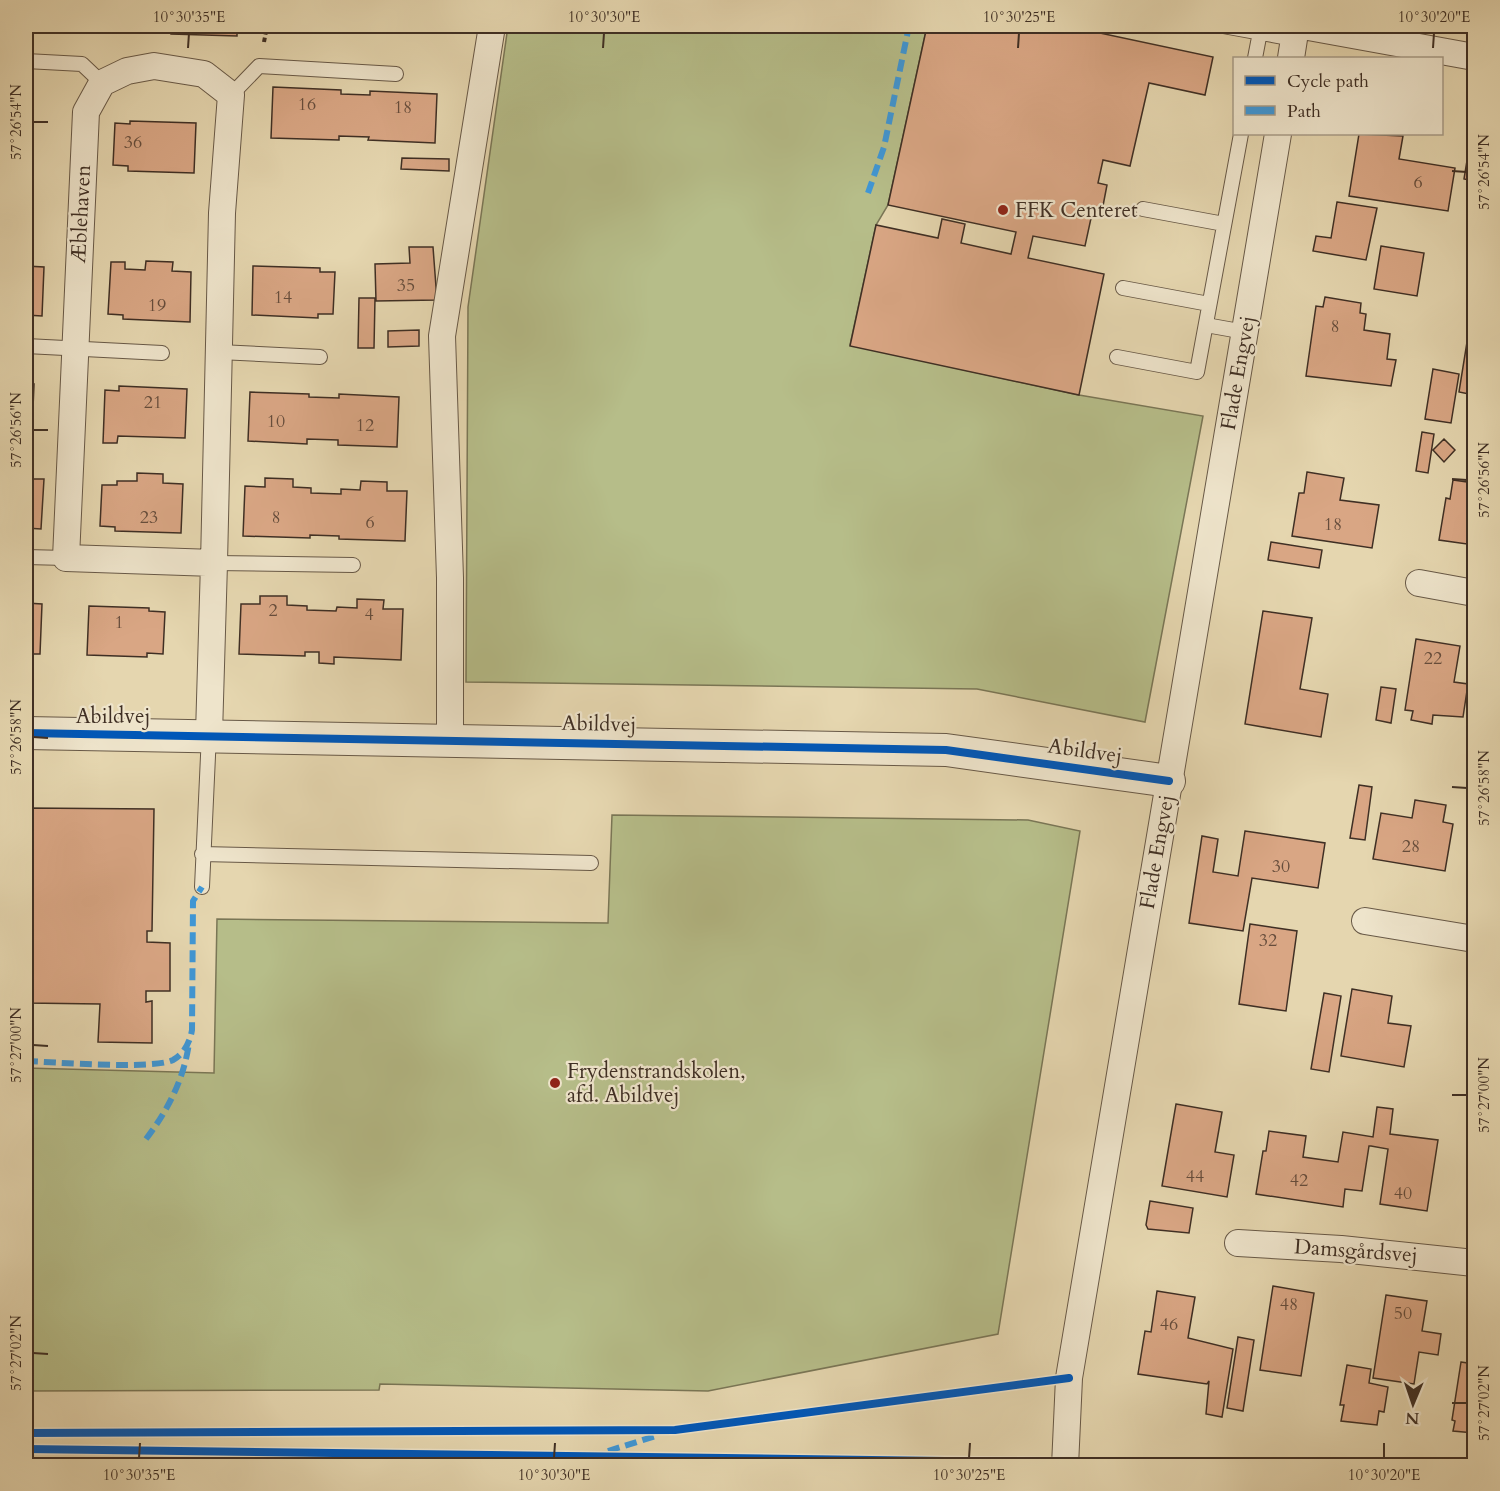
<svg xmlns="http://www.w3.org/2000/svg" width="1500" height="1491" font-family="Cardo,serif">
<rect width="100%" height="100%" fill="#e5d6af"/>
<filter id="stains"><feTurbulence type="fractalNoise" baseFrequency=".00333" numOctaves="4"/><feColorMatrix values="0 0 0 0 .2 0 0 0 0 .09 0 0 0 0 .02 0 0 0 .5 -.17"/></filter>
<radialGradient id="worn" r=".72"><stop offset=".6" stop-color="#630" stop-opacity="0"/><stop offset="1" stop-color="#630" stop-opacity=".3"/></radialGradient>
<path fill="#b6bd89" stroke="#7a7656" stroke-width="1.5" d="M508,26H927L888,205L876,225L850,345L1079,395L1203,416L1145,722L977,689L466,682L468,307Z
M612,815L1028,820L1080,831L998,1334L708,1391L380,1384L379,1390L26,1391V1068L214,1073L217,919L608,923Z"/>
<path fill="#d9a684" stroke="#3f2f24" stroke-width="1.5" d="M75,26H237V36L171,34V29L141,28V33L75,30Z
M373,26H439V30L373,28Z
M927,26H1067L1213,57L1205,95L1149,83L1130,166L1103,160L1098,183L1107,185L1102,211L1093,209L1085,246L1033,236L1028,258L1104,274L1079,395L850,346L876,225L938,238L942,219L965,224L961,243L1011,254L1016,232L888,205Z
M273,87L341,90V94L370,95V91L437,94L435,143L368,140L369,137L339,136V140L271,138Z
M26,99H33L31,150L26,149Z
M130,121L196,123L194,173L128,171V166L113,165L115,123L130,124Z
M1473,124H1474V181L1464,179Z
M1359,134L1403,136L1399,159L1455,168L1448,211L1349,196Z
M402,158L449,159V171L401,169Z
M1337,202L1377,208L1366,260L1313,251L1316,236L1331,238Z
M1381,246L1424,253L1417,296L1374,289Z
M409,247H433L437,300L376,301L375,264L410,263Z
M26,256V266L44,267L42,316L26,315Z
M146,261L173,262L172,271L191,272L190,322L123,319V315L108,314L111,262H125V269L145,270Z
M253,266L320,268V272H335L333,314H318V318L252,315Z
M1325,297L1361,303L1360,313L1366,314L1364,330L1390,334L1387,359L1396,360L1391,386L1306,376L1316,306L1323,307Z
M359,298H375L374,348H358Z
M1472,311L1474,312V395L1459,392Z
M419,330V346L388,347V331Z
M1433,369L1459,374L1451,423L1425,419Z
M26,383L34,384L32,432H26Z
M119,386L187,389L185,438L118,436L117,443H103L105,390L119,391Z
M250,392L309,394V397L339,398V394L399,397L397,447L338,445V440L307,439V444L248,441Z
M1422,432L1434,434L1428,473L1416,471Z
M1444,439L1455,450L1444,462L1433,450Z
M1307,472L1344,478L1340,500L1379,505L1372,548L1292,536L1299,493H1304Z
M137,473L163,474V483L183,484L181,533L115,531V527L100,526L102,485H117V481H137Z
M265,478L293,479V487L311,488V493L341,494V489L360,490L361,481L387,482V491H407L405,541L339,539V536L310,535V538L243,536L245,486L265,487Z
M26,479H44L41,529L26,528Z
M1453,480L1474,483V545L1439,540L1446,498L1450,499Z
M1271,542L1322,550L1319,568L1268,560Z
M260,596H287V605L307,606V610L336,611L337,607L357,608V599L384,600L383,609H403L401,660L334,657V664L319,663V652H305V656L239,654L241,604H260Z
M26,603L42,604L40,654H26Z
M89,606L149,608V611L165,612L163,654L147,653V657L87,655Z
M1263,611L1312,618L1300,689L1328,694L1321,737L1245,724Z
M1416,639L1460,646L1454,682L1468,684L1463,717L1433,715L1432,724L1411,720L1413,711L1405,710Z
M1381,687L1396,689L1391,723L1376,720Z
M1359,785L1372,787L1365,840L1350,838Z
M1415,800L1446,805L1443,822L1453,824L1445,871L1373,859L1381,813L1412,818Z
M26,808L154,809L152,931H147V942L170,943V991H146V1002L152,1001V1043L98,1042L100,1004L26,1003Z
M1245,831L1325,843L1318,888L1252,878L1243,931L1189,923L1202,836L1218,839L1213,872L1238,876Z
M1250,924L1297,931L1286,1011L1239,1004Z
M1352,989L1392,996L1388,1023L1411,1026L1404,1067L1341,1056Z
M1324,993L1341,996L1329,1072L1311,1069Z
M1176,1104L1222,1112L1215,1152L1234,1155L1227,1197L1162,1186Z
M1377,1107L1393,1109L1390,1134L1438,1140L1427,1211L1380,1204L1388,1149L1371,1146H1369L1362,1191L1345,1189L1343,1207L1256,1194L1263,1151H1266L1269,1131L1306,1136L1303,1157L1338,1162L1343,1132L1373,1137Z
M1150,1201L1193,1208L1189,1233L1148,1229L1146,1225Z
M1273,1286L1314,1293L1301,1376L1260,1370Z
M1157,1291L1195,1297L1188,1338L1233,1349L1222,1417L1206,1414L1209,1381L1207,1384L1138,1374L1145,1331L1151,1332Z
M1386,1295L1427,1301L1422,1331L1441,1334L1438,1355L1419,1352L1414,1384L1373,1378Z
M1238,1337L1254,1340L1243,1411L1227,1408Z
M1461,1362L1474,1364V1433L1453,1431L1455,1421L1452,1420Z
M1347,1365L1371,1369L1369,1383L1388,1387L1384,1412L1379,1411L1377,1425L1341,1421L1344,1405H1340Z"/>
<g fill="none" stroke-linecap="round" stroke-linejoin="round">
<defs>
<path id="service" d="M1223,26L1294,39
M1255,58L1260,32
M26,61L82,64L102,83
M231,95L259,66L396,74
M1143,209L1224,224
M1123,288L1209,304
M1206,325L1245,332
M26,346L162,353
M219,352L320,357
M1117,357L1197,372L1241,134
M26,557L66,558
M214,563L353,565
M202,854L591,863
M202,887L209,734"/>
<path id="minor" d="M1303,26L1474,57
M1291,58L1296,26
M1419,583L1474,593
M209,734L214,563L66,558L86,112L102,83L127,71L154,66L204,74L231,95L222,213L214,563
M450,739V578L442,336L492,26
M1365,921L1474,939
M1238,1243L1341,1249L1474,1263
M1065,1466L1069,1378L1278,134"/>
<path id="tertiary" d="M26,733L946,750L1169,781"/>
</defs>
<use href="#service" stroke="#685947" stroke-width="16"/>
<use href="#minor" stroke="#685947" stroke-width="28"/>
<use href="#tertiary" stroke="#685947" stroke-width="34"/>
<path stroke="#3f2f24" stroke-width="4" stroke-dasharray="4.5 3" stroke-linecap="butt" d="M264,42L267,26"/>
<use href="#service" stroke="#eee4cb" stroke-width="14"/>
<use href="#minor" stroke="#eee4cb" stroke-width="26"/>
<use href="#tertiary" stroke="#eee4cb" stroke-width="32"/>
<path stroke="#3f97d6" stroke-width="6" stroke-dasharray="12 6" stroke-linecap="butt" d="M868,193L884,147L909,26
M26,1061C53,1062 153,1070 173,1060C184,1054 190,1042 192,1030L193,901L202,887
M146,1139C168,1110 184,1079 189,1043
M608,1451L659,1435"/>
<defs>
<path id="cycleway" d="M26,733L946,750L1169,781
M26,1433L675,1430L1069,1378
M26,1449L1104,1463L1474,1465"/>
</defs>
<use href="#cycleway" stroke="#eee4cb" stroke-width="11"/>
<use href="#cycleway" stroke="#0057b8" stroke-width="8"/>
</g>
<path fill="none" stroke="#3f2f24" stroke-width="2" d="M188,48L189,33M603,48L604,33M1018,48L1019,33M1433,48L1434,33M33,122H48M1452,171L1467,172M33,430H48M1452,479L1467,480M33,737L48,738M1452,787L1467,788M33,1045L48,1046M1452,1095H1467M33,1353L48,1354M1452,1403H1467M139,1458L140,1443M554,1458L555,1443M969,1458L970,1443M1384,1458V1443"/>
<g fill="#8f2418" stroke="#eee4cb" stroke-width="2">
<circle cx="1003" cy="210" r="6"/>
<circle cx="555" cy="1083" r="6"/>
</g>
<g text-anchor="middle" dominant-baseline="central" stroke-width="4.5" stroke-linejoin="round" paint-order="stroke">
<g font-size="18" fill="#664d3c">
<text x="307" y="104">16</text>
<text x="403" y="107">18</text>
<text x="133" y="142">36</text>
<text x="1418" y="182">6</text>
<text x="406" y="285">35</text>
<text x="283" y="297">14</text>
<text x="157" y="305">19</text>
<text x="1335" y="326">8</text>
<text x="153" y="402">21</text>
<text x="276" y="421">10</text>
<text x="365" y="425">12</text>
<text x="149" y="517">23</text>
<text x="276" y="517">8</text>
<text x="370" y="522">6</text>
<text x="1333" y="524">18</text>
<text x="273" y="610">2</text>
<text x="369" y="614">4</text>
<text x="119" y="622">1</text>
<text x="1433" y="658">22</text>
<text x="1411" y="846">28</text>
<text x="1281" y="866">30</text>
<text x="1268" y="940">32</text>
<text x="1195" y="1176">44</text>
<text x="1299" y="1180">42</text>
<text x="1403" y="1193">40</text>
<text x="1289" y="1304">48</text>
<text x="1403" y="1313">50</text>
<text x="1169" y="1324">46</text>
</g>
<g font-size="21" fill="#3f2f24" stroke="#eee4cb" text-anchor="start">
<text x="1015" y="210">FFK Centeret</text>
<text x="567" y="1071">Frydenstrandskolen,<tspan x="567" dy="24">afd. Abildvej</tspan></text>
</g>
<g font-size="21" fill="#3f2f24" stroke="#eee4cb">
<text transform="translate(81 214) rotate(-87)">Æblehaven</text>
<text transform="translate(1238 373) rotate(-80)">Flade Engvej</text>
<text x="113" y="716">Abildvej</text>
<text transform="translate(599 724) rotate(1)">Abildvej</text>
<text transform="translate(1085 751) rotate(8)">Abildvej</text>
<text transform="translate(1157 852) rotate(-80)">Flade Engvej</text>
<text transform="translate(1356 1251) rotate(4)">Damsgårdsvej</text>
</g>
</g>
<rect width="1500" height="1491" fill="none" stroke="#e5d6af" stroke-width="66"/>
<rect x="1233" y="57" width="210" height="78" fill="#eee4cb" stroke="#a89c88" stroke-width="1.5"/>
<rect x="1245" y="76" width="30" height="9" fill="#0057b8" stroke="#a89c88" stroke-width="1.5"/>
<text x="1287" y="87" font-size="18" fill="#3f2f24">Cycle path</text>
<rect x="1245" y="106" width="30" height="9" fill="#3f97d6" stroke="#a89c88" stroke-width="1.5"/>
<text x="1287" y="117" font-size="18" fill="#3f2f24">Path</text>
<g transform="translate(1413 1404) rotate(182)" stroke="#eee4cb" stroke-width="4.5" paint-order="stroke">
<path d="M0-4.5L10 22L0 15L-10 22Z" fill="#3f2f24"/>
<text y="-9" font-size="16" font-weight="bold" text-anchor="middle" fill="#3f2f24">N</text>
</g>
<rect x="33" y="33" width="1434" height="1425" fill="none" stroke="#3f2f24" stroke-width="2"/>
<g font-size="15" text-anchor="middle" fill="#3f2f24">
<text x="189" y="22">10°30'35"E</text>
<text x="604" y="22">10°30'30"E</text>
<text x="1019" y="22">10°30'25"E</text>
<text x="1434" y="22">10°30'20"E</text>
<text transform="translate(16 122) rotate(-90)" y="5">57°26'54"N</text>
<text transform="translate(1484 172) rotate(-90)" y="5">57°26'54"N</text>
<text transform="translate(16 430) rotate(-90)" y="5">57°26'56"N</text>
<text transform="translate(1484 480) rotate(-90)" y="5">57°26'56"N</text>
<text transform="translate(16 737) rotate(-90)" y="5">57°26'58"N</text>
<text transform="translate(1484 788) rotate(-90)" y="5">57°26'58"N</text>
<text transform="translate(16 1045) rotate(-90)" y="5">57°27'00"N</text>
<text transform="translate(1484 1095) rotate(-90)" y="5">57°27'00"N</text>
<text transform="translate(16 1353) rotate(-90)" y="5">57°27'02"N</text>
<text transform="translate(1484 1403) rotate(-90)" y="5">57°27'02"N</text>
<text x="139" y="1480">10°30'35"E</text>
<text x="554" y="1480">10°30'30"E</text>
<text x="969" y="1480">10°30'25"E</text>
<text x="1384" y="1480">10°30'20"E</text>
</g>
<rect width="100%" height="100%" filter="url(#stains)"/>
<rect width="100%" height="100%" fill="url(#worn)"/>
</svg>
